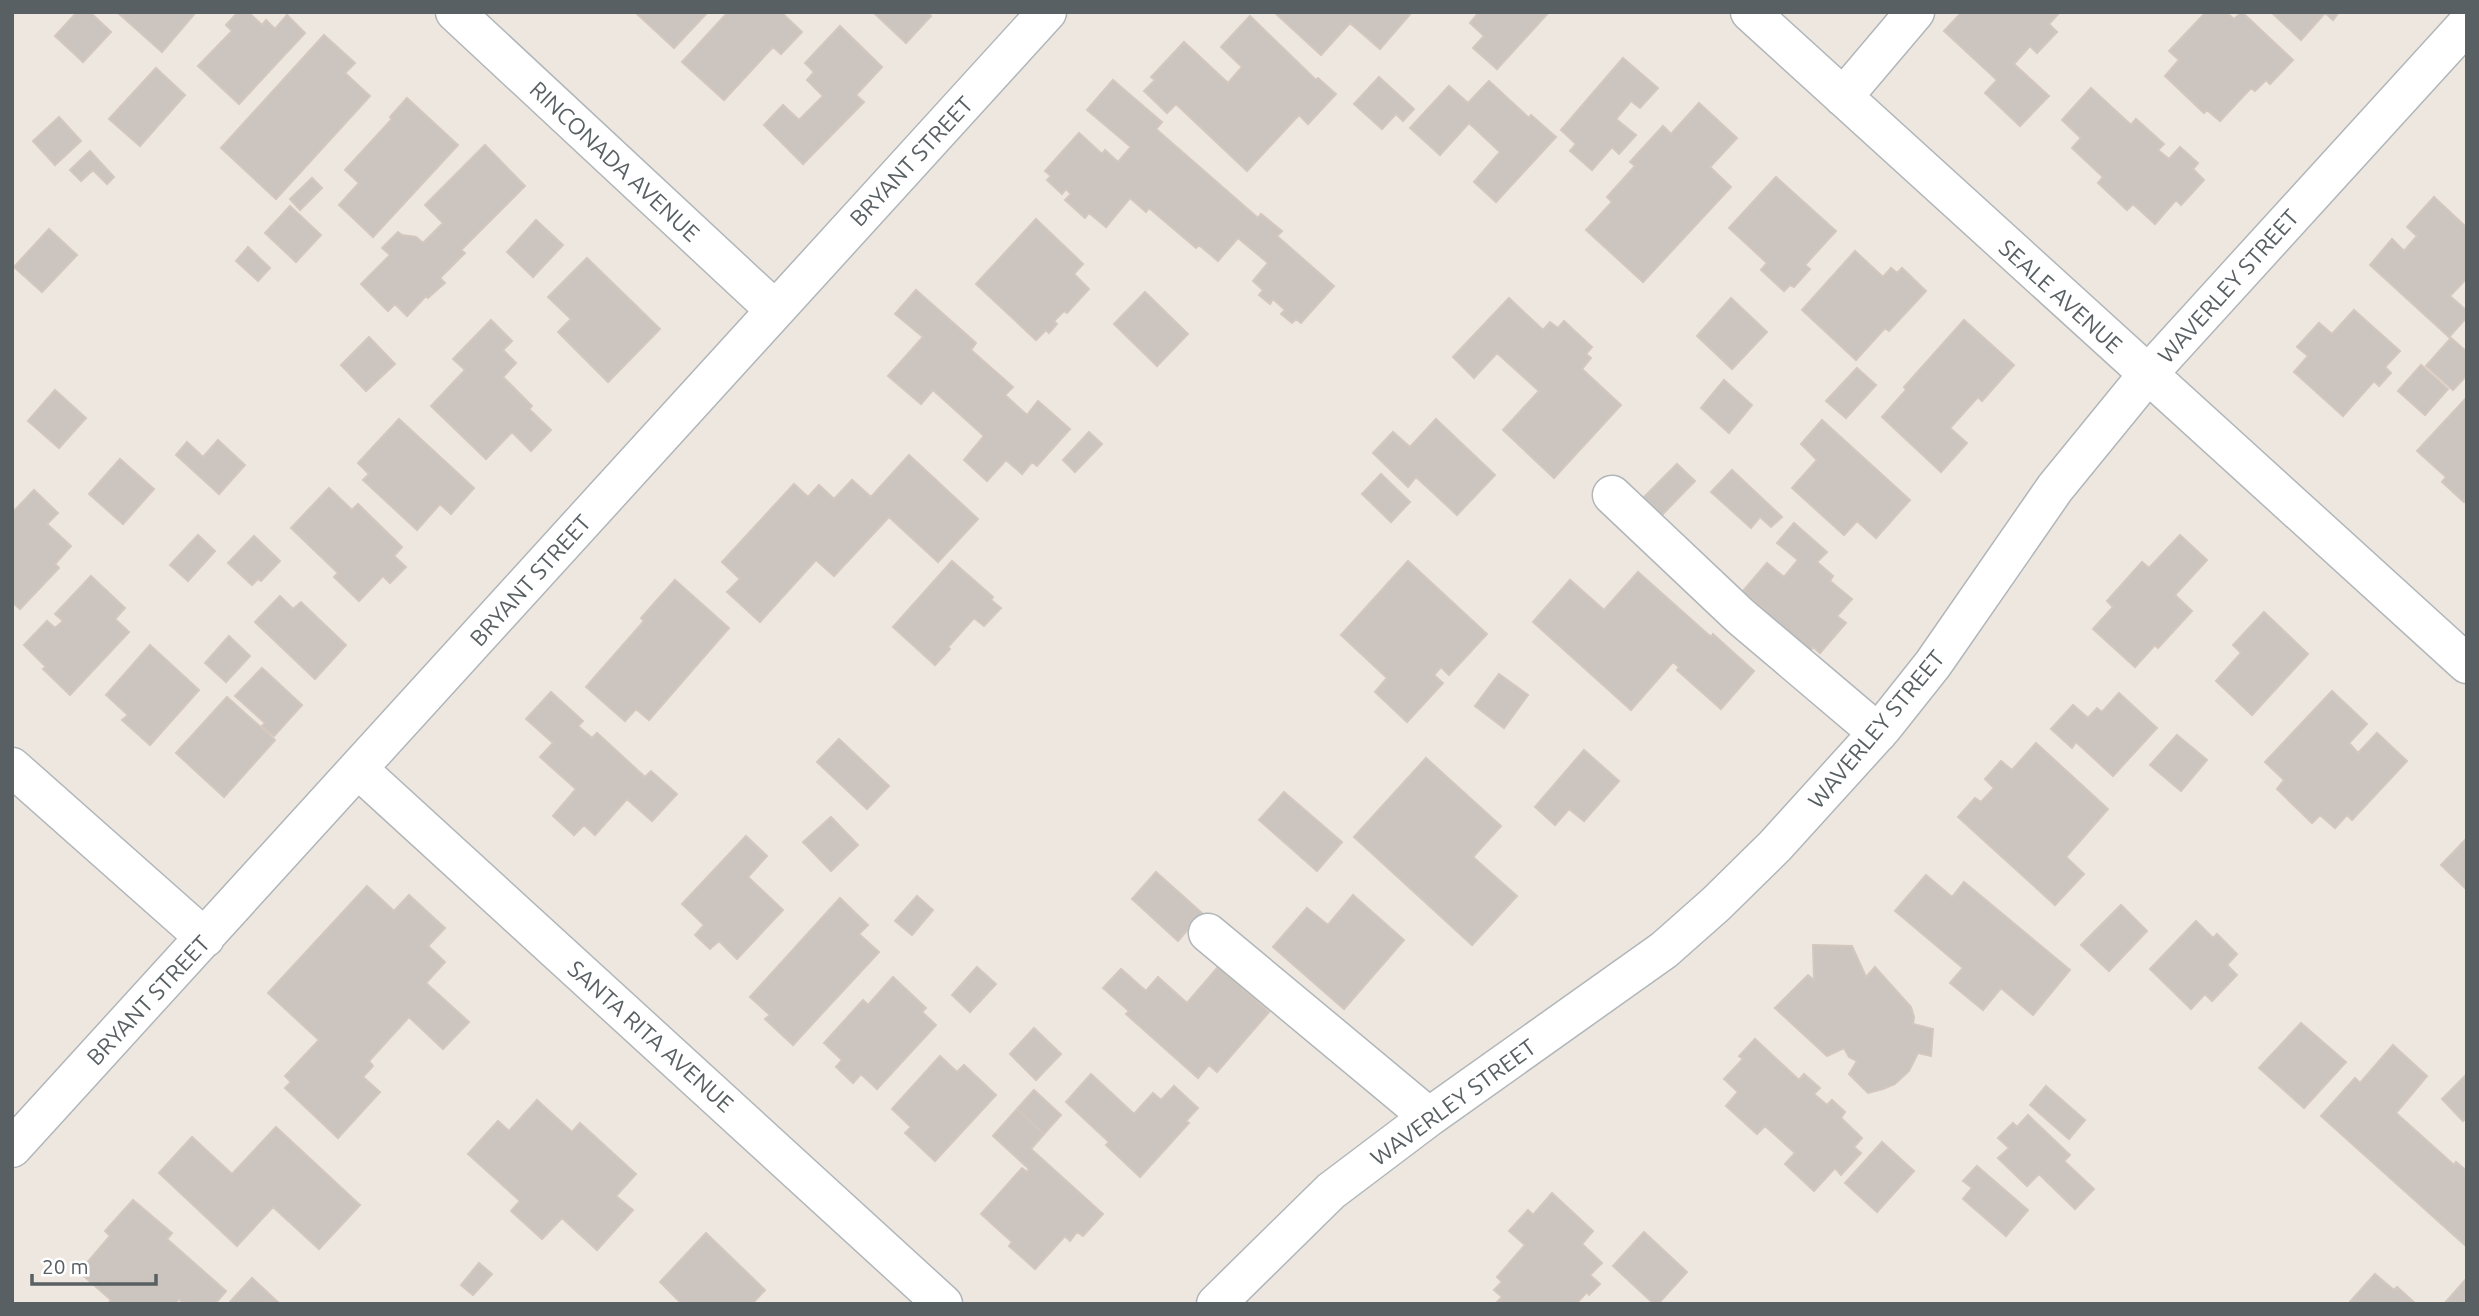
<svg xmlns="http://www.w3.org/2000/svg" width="2479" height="1316" font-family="Ubuntu,sans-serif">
<rect width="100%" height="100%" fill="#eee7e0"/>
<path fill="#cbc4bf" stroke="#d3c7be" stroke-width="2" d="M77,12H90L111,32L83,62L55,36Z
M117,12H196L162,52Z
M238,12H248L262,25L266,20L275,29L287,15L305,33L239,104L198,66L232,31L226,25Z
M635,12H708L674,48Z
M728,12H781L802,32L781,54L773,47L724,100L682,62Z
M873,12H930L929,14L931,16L906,43Z
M1274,12H1412L1380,49L1350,23L1321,55Z
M1479,12H1549L1497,69L1473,48L1484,36L1470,23Z
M1962,12H2060L2049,24L2057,32L2037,53L2030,46L2014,64L2049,96L2020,126L1985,93L1997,80L1944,31Z
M2206,12H2226L2234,19L2242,12L2293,60L2270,84L2266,80L2255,91L2251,88L2220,121L2207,110L2204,113L2165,76L2179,60L2169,51Z
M2271,12H2339L2333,20L2325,13L2301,40Z
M1250,16L1316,80L1318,78L1336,94L1308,124L1299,115L1247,171L1176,104L1167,113L1144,91L1155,80L1151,77L1184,42L1228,83L1242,67L1221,47Z
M840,26L882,67L856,95L864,102L803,164L764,125L783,105L799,120L823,96L807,80L814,72L805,63Z
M324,35L355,63L345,73L370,96L276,199L221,148Z
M1623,58L1658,88L1640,108L1631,101L1616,119L1636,135L1619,154L1612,147L1592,170L1570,151L1576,144L1561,130Z
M156,68L185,95L140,146L109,119Z
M1379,77L1414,109L1403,121L1396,114L1382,129L1354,104Z
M1113,80L1162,122L1156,129L1258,218L1261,214L1282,231L1277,236L1334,286L1301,323L1296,319L1292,323L1281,314L1285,310L1273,299L1270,304L1259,295L1263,290L1253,281L1268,263L1238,238L1218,261L1199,245L1196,248L1149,208L1146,212L1130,198L1106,227L1089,213L1085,218L1065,200L1071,194L1066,189L1062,194L1047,180L1051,176L1045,171L1079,133L1102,154L1105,150L1118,162L1131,147L1087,110Z
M1489,81L1529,118L1531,115L1556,137L1496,202L1474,182L1500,152L1469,123L1440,155L1410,128L1449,86L1468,103Z
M2091,88L2131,125L2136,119L2164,144L2158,150L2169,159L2180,147L2198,163L2193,169L2204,180L2181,205L2176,200L2155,224L2133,204L2127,210L2098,183L2103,177L2072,148L2081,138L2062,120Z
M407,98L458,145L373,237L339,205L359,183L345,170L392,119L390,117Z
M1699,103L1737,138L1710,167L1731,187L1643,282L1586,230L1612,202L1607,197L1635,166L1630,162L1663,126L1671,134Z
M59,117L81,141L55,165L33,141Z
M485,145L525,186L461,250L465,253L440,278L445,283L428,298L426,296L407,316L395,304L388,311L361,284L390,255L382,248L398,232L402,235L416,237L423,243L443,223L425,205Z
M90,151L114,177L107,184L93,170L81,181L70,170Z
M1776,177L1836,231L1805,265L1810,269L1794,287L1790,285L1784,291L1761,270L1767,263L1729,228Z
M312,178L322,188L300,210L290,199Z
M2434,197L2467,228V278L2450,296L2467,311V317L2449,337L2370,265L2392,239L2404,251L2417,236L2407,227Z
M290,206L321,235L296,262L265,233Z
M1036,219L1083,264L1074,274L1089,289L1067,313L1064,311L1054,321L1057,324L1049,333L1046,330L1036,340L976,284Z
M536,220L563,245L533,277L507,252Z
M49,229L77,255L42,292L14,267Z
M248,247L270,268L258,281L236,261Z
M1855,251L1883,277L1891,268L1897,273L1902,268L1926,291L1889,331L1885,328L1856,360L1802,310Z
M587,258L660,329L608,382L558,332L571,319L548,297Z
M916,290L976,343L971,350L1013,387L1005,395L1027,415L1038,401L1070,429L1037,466L1032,462L1022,474L1006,460L987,481L964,460L984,436L933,390L921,404L888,376L923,337L895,314Z
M1145,292L1188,334L1157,366L1114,324Z
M1509,298L1543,330L1550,322L1558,328L1564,321L1592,347L1586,354L1591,358L1582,369L1621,405L1554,478L1503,430L1539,391L1497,353L1474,378L1453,357Z
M1731,298L1767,332L1732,369L1697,336Z
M2354,310L2400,351L2385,367L2391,373L2379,386L2374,381L2343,416L2294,372L2308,356L2297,347L2319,323L2332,334Z
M491,320L512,341L503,350L516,363L503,377L532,406L529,409L551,430L531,451L512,432L486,459L431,406L465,370L453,359Z
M1964,320L2014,365L1982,401L1978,397L1950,428L1967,443L1941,472L1882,417L1906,390L1904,387Z
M369,337L395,364L366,391L341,365Z
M2451,338L2467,352V375L2453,390L2426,366Z
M2421,365L2448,389L2425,415L2398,391Z
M1857,368L1876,385L1846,418L1826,401Z
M1724,380L1752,405L1729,433L1701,408Z
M55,390L86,418L59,448L28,421Z
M2467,397V499L2464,502L2442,482L2446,477L2417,451Z
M399,419L474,488L451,514L440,504L417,530L363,480L369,474L358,463Z
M1436,419L1495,475L1457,515L1416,477L1408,487L1373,453L1393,432L1410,447Z
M1822,420L1910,500L1876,538L1857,521L1844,535L1792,488L1817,460L1801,444Z
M1089,432L1102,444L1075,472L1063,460Z
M218,440L245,465L219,494L176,455L187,442L203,457Z
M909,455L978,519L938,562L889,517L834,576L816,560L760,622L727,592L740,579L722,562L794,484L808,497L819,485L834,499L852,480L871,497Z
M120,459L154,489L123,524L89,494Z
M1677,464L1695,481L1658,519L1640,501Z
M1732,470L1782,517L1771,527L1760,517L1751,528L1711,492Z
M1381,474L1410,502L1391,522L1362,494Z
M329,488L352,510L358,504L402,547L394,556L406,567L390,583L383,576L359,601L334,577L338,573L291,528Z
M34,490L58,513L47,524L71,546L55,564L59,568L20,609L12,602V513Z
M1794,523L1827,552L1817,562L1833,576L1830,581L1852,599L1837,616L1846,623L1820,653L1813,647L1800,663L1753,623L1764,609L1743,591L1767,563L1784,577L1798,560L1777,543Z
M198,535L215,551L188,581L170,565Z
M2180,535L2207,560L2175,595L2192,611L2158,648L2155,645L2135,667L2093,629L2113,607L2107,601L2142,562L2149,568Z
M254,536L280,561L261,581L258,579L252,585L228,563Z
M952,561L993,597L991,600L1001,608L984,626L974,618L948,647L950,649L935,665L893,627Z
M1408,561L1487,634L1449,675L1441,667L1434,675L1443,683L1407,722L1375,692L1387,678L1341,635Z
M1638,572L1711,637L1713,634L1754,671L1721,709L1677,670L1679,667L1673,662L1631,710L1533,622L1570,580L1604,610Z
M91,576L125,608L115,619L129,632L70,695L43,669L46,667L24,645L47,621L55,628L63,621L55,614Z
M675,580L729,628L649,720L636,709L625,721L586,687L644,621L641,618Z
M280,596L293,609L301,602L346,645L315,679L255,622Z
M2264,612L2308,654L2252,715L2216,681L2241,653L2233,645Z
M229,636L250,656L226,682L205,663Z
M150,645L199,690L150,745L122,720L128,715L106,695Z
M262,668L302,705L274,736L262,726L265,723L235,696Z
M1499,674L1528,695L1504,728L1475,706Z
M2332,691L2367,724L2349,743L2358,753L2377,733L2407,761L2352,820L2347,815L2335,828L2320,815L2312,823L2277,789L2284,780L2265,762Z
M551,692L583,721L578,726L592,738L597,733L645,777L651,771L677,794L652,821L627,799L595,835L584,825L574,835L553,816L576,789L540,757L553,743L526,719Z
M2119,693L2157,728L2113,776L2076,742L2072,748L2051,729L2073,705L2088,718L2097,708L2102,712Z
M227,697L275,740L224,797L176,753Z
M2177,735L2207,760L2181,791L2150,765Z
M839,739L889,786L867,809L817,762Z
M2036,743L2108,809L2066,857L2084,874L2055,905L1958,817L1975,798L1981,802L1994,788L1985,779L2001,761L2012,770Z
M1584,750L1619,781L1584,821L1569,809L1555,825L1535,807Z
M1426,758L1501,826L1473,857L1517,896L1472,945L1354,837Z
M1284,792L1342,842L1317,871L1259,820Z
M831,817L858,845L831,871L803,842Z
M746,836L767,856L748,877L783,910L737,959L719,941L710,949L695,935L704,925L682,904Z
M2467,838V890L2441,865Z
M1156,872L1202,913L1178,941L1132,899Z
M1926,875L1952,897L1964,882L2070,970L2033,1015L2001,988L1983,1010L1950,983L1963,968L1895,911Z
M367,886L394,911L409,895L445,928L428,946L445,962L426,983L469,1022L443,1049L409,1017L369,1061L373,1066L363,1077L380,1092L338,1138L285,1088L291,1082L285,1076L319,1040L268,993Z
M1353,895L1404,940L1344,1009L1273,947L1307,908L1328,925Z
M917,896L933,910L912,935L895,921Z
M840,898L868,925L859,934L879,952L793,1045L765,1019L770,1015L750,997Z
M2121,905L2147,931L2109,971L2081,945Z
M2196,921L2213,938L2217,934L2237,954L2227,965L2237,975L2212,1001L2205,994L2191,1009L2150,969Z
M1813,945L1852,946L1866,977L1875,967L1911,1007L1914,1017L1913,1024L1933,1029L1931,1056L1918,1053L1909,1071L1895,1084L1883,1089L1868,1093L1849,1074L1857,1061L1849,1057L1844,1048L1827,1056L1775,1008L1808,975L1814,980Z
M977,967L996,984L970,1012L952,995Z
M1218,967L1269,1012L1217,1072L1209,1065L1198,1078L1126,1014L1129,1011L1103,988L1121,969L1146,991L1158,977L1187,1003Z
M893,977L926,1008L922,1012L936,1025L877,1089L861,1074L853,1083L836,1067L842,1060L824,1043L863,1000L868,1005Z
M2301,1023L2346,1062L2304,1108L2259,1068Z
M1034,1028L1061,1054L1036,1080L1010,1054Z
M1755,1039L1799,1080L1804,1074L1820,1088L1814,1094L1827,1105L1832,1100L1845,1112L1841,1118L1862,1138L1854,1147L1861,1153L1841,1175L1835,1168L1814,1191L1785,1164L1795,1153L1765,1126L1757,1134L1726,1106L1738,1092L1724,1079L1743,1059L1739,1056Z
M2393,1045L2427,1076L2396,1113L2454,1165L2456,1162L2467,1171V1247L2321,1116L2355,1078L2360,1083Z
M940,1056L957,1072L964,1065L996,1095L935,1161L905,1133L911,1127L892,1109Z
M1091,1074L1134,1114L1153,1093L1161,1100L1174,1086L1198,1108L1186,1121L1189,1123L1140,1177L1106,1145L1109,1142L1066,1102Z
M2467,1074V1117L2463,1121L2442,1099Z
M2046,1086L2085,1120L2069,1139L2030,1105Z
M1034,1090L1061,1115L1044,1134L1017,1109Z
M537,1100L572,1132L580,1123L636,1174L616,1196L633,1210L597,1250L562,1218L542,1239L511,1211L520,1201L468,1154L498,1121L509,1131Z
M1017,1109L1044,1134L1031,1149L1103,1214L1083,1236L1077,1232L1070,1241L1065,1236L1035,1269L1009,1246L1012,1242L981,1214L1022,1168L1027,1172L1029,1169L993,1136Z
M2028,1115L2070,1155L2064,1161L2094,1189L2075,1209L2039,1174L2027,1186L1998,1158L2009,1148L1998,1138L2013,1123L2017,1127Z
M276,1127L360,1205L319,1249L273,1207L237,1246L159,1173L192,1137L232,1174Z
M1882,1142L1914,1171L1877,1212L1845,1183Z
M1977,1166L2028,1210L2006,1236L1963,1199L1972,1188L1963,1181Z
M1552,1193L1593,1231L1582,1244L1602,1263L1590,1275L1600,1284L1589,1295L1587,1292L1576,1304H1495L1502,1297L1494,1290L1502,1282L1497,1277L1525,1245L1509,1231L1528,1210L1533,1215Z
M133,1200L172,1233L167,1239L226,1291L215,1304H184L179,1299L175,1304H108L111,1300L79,1272L110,1236L105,1231Z
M1644,1232L1687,1272L1658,1304H1654L1613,1266Z
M706,1233L765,1290L752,1304H682L660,1282Z
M479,1263L492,1274L473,1295L461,1285Z
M2375,1274L2394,1290L2397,1287L2416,1304H2348Z
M252,1278L280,1304H228Z
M2467,1278V1304H2444Z"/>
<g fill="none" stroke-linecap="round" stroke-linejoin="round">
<defs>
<path id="minor" d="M455,12L774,309
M1750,12L2467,664
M1843,97L1915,12
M1612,495L1740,616L1878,733
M12,767L205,938
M358,769L943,1304
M1208,933L1429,1117
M12,1148L1047,12
M1216,1304L1331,1191L1429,1117L1664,950L1716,904L1775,846L1883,727L1933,664L2055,488L2148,374L2467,24"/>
</defs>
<use href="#minor" stroke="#b1b6b9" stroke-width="41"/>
<use href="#minor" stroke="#fff" stroke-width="38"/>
</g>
<g text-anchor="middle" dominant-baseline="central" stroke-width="7" stroke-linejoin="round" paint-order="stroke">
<g font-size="23" fill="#596063" stroke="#fff">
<text transform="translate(615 161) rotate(43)">RINCONADA AVENUE</text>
<text transform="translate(911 161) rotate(-47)">BRYANT STREET</text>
<text transform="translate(2228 286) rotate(-48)">WAVERLEY STREET</text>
<text transform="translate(2061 296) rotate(42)">SEALE AVENUE</text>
<text transform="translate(530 580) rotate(-48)">BRYANT STREET</text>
<text transform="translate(1876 729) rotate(-50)">WAVERLEY STREET</text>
<text transform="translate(148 1000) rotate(-47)">BRYANT STREET</text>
<text transform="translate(651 1036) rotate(42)">SANTA RITA AVENUE</text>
<text transform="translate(1453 1102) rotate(-36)">WAVERLEY STREET</text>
</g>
</g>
<rect width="2479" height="1316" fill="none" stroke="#596063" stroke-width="28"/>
<path d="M32 1274v10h124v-10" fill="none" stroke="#596063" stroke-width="3.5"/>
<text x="42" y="1274" font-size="21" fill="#596063" stroke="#ffffff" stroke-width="5" paint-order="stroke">20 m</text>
</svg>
